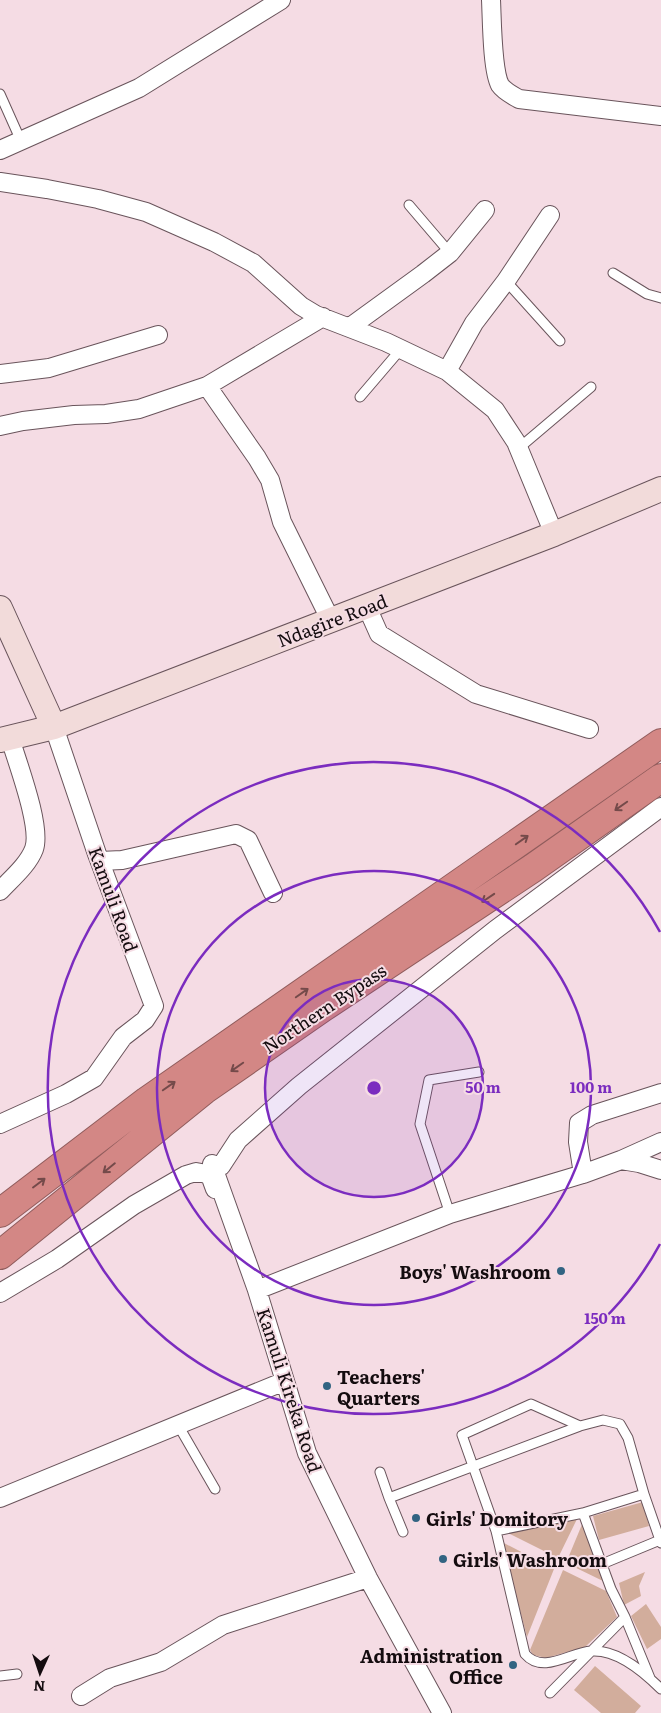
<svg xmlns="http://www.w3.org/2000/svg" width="661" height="1713" font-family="Literata,serif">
<rect width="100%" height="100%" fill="#f5dce4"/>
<path fill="#d2ad9c" d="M643,1502L649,1526L599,1540L593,1516Z
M577,1519L558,1558L506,1532Z
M583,1522L603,1581L566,1563Z
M502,1542L554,1569L527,1637Z
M563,1570L606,1591L617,1617L585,1647L546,1658L533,1655L530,1650Z
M645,1572L639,1586L641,1596L624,1605L619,1583Z
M646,1604L661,1627V1639L647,1649L631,1616Z
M595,1666L641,1706L635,1713H601L574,1690Z"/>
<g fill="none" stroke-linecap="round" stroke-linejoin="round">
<defs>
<path id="lane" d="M0,94L21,141
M409,205L450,253
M613,273L647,294L661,298
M506,281L560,341
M360,397L401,349
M519,448L591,387
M450,1214L420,1124L429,1080L479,1072
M178,1425L215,1489
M380,1472L389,1498L580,1426
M389,1498L403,1532
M583,1513L644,1494
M496,1531L583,1513L611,1589L625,1617L550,1693
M661,1543L644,1494L628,1438L620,1424L603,1420L580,1426L531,1404L462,1435L496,1531L525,1654C543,1675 571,1652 591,1651C617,1649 644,1672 661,1689
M602,1564L660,1540
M625,1617L650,1678
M0,1676L17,1674"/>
<path id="street" d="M491,0C492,19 492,70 500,85C504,91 512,95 519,99L661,116
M0,150L139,88L281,0
M0,182L47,189L98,199L146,212L214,242L253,263L301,306L316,315L386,342L447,371L495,410L516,442L554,534
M350,327L423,274L450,253L485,210
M447,371L474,323L506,281L550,215
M0,374L49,368L158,335
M207,386L323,317
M0,426L23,421L74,415L106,414L139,409L207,386L257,458L270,480L282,522L331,621
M367,607L379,634L476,694L589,729
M100,861L122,860L236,834L248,840L273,893
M0,891C11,879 28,865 34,849C42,827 17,762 10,738
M0,1124L66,1094L94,1078L123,1037L145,1020L154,1006L97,854L54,727
M621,1160L639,1163L661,1170
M212,1164L257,1290L307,1453L368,1578L442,1713
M214,1169L221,1166L238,1140L299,1086L495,930L661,807
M583,1174L578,1142L579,1123L592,1115L661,1093
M257,1290L450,1214L583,1174L621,1160L661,1142
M0,1293L57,1259L134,1205L186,1175L196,1172L207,1174L211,1178L215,1189
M0,1498L285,1381
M81,1696L110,1678L161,1662L223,1625L368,1578"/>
<path id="secondary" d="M0,608L54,727
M0,740L54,727L554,534L661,489"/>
<path id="highway" d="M0,1213L147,1101L661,743
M0,1255L204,1090L322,1008L533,868L661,778"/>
</defs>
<use href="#lane" stroke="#69545b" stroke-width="11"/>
<use href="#street" stroke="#69545b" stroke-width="20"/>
<use href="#secondary" stroke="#69545b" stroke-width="26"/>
<use href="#highway" stroke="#905c5c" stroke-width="30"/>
<use href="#lane" stroke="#fff" stroke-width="9"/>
<use href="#street" stroke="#fff" stroke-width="18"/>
<use href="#secondary" stroke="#f2dbda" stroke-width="24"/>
<use href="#highway" stroke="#d38785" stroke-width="28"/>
</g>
<defs><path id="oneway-shaft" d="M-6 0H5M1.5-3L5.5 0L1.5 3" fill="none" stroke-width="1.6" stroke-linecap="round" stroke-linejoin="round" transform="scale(1.25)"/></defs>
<g stroke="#744a4a">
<use href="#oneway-shaft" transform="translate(621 806) rotate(145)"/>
<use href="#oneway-shaft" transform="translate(522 840) rotate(-35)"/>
<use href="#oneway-shaft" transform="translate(488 898) rotate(146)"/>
<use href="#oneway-shaft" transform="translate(302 993) rotate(-35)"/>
<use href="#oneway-shaft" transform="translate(237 1067) rotate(145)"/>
<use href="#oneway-shaft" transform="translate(169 1086) rotate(-35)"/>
<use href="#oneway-shaft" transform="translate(109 1168) rotate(141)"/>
<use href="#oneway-shaft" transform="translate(39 1183) rotate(-37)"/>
</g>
<circle cx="374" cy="1088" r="109" fill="#7b2cbf" fill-opacity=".12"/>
<g fill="none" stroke="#7b2cbf" stroke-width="2.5">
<circle cx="374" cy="1088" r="109"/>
<circle cx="374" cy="1088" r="217"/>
<path d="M660 1244A326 326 0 1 1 660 932"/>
</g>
<g fill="#326482" stroke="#f5dce4" stroke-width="2">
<circle cx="561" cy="1271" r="5"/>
<circle cx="327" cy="1386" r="5"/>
<circle cx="416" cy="1518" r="5"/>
<circle cx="443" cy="1559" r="5"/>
<circle cx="513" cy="1665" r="5"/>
</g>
<g text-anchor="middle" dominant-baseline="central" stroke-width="4" stroke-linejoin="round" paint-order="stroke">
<g font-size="18" fill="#140c0f" stroke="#f5dce4">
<text transform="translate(332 620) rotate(-21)">Ndagire Road</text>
<text transform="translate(114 899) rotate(70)">Kamuli Road</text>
<text transform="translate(324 1008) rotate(-34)">Northern Bypass</text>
<text transform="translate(290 1390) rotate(72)">Kamuli Kireka Road</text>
</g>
<g font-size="18" font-weight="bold" fill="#140c0f" stroke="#f5dce4" text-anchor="start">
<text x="551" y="1271" text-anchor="end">Boys' Washroom</text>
<text x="337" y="1376">Teachers'<tspan x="337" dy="21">Quarters</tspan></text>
<text x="426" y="1518">Girls' Domitory</text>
<text x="453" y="1559">Girls' Washroom</text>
<text x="503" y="1655" text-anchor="end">Administration<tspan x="503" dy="21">Office</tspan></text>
</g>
</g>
<circle cx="374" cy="1088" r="8" fill="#7b2cbf" stroke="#f5dce4" stroke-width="2.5"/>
<g font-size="15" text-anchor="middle" font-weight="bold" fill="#7b2cbf" stroke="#f5dce4" stroke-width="4" stroke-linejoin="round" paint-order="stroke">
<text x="483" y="1093">50 m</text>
<text x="591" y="1093">100 m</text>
<text x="605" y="1324">150 m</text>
</g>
<g transform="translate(40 1673) rotate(183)" stroke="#f5dce4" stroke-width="4" paint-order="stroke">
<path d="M0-4L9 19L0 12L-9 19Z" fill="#140c0f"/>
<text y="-8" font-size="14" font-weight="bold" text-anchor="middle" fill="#140c0f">N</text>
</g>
</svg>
